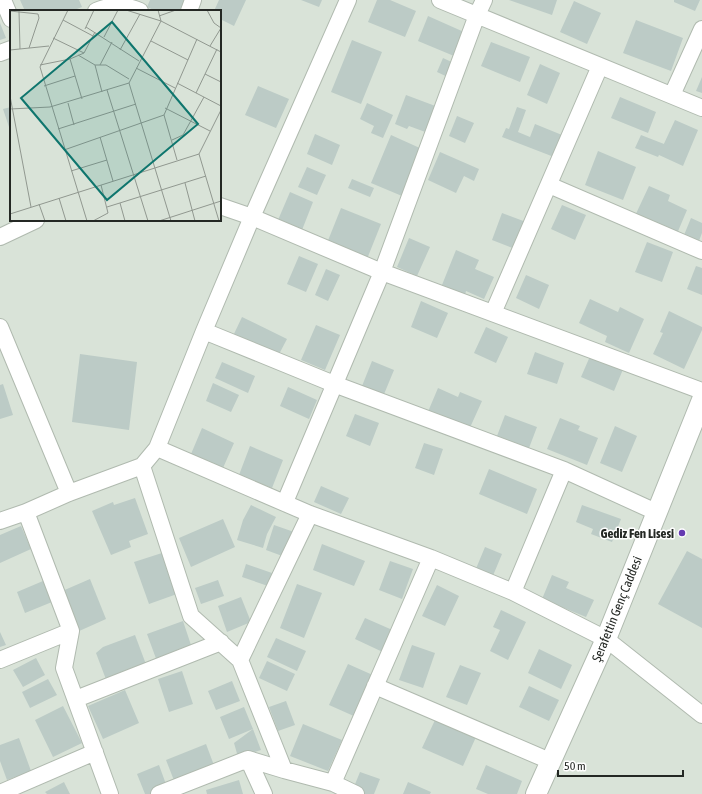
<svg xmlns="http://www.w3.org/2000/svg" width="702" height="794" font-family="'Asap Condensed',sans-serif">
<rect width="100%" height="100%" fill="#d9e3d8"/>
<path fill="#bccbc6" d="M20,0H79L82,7L72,11H25Z
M150,0H185L180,11H156L147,7Z
M219,0H246L234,26L220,19V11H214Z
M301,0H322L319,7Z
M377,0H390L416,11L405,37L368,22Z
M509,0H557L552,15Z
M674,0H700L695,11L674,2Z
M574,1L601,13L587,44L560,32Z
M428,16L464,32L454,56L418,41Z
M636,20L683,38L671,71L623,53Z
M0,23L6,38L0,40Z
M352,40L382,52L361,104L331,92Z
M491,42L530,57L520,82L481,66Z
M443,58L458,65L452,79L437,72Z
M540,64L560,73L547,104L527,95Z
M702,77V93L696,91Z
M258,86L289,99L276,128L245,115Z
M406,95L438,107L428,133L409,126L407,129L395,124Z
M620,97L656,112L648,133L611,118Z
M367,103L393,115L383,138L371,133L374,126L360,119Z
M11,107V133L3,109Z
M517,107L526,110L518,132L530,137L535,124L562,135L554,157L502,137L506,128L509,129Z
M457,116L474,123L465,143L449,136Z
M675,120L698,130L683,166L659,155L658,157L635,148L641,135L664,144L662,148Z
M315,134L340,145L332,165L307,154Z
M391,135L422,149L402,196L371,183Z
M598,151L636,167L623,200L585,185Z
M440,152L479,169L474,181L464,176L456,193L428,180Z
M307,167L326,175L317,195L298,187Z
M352,179L374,188L370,197L348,188Z
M649,186L670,195L668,201L687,210L676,236L634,218Z
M290,192L313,202L302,230L278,220Z
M562,205L586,215L575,240L551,229Z
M341,208L381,224L367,259L327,243Z
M502,213L526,222L515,249L492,240Z
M691,218L702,223V233L697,246L682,240Z
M409,238L430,247L417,276L397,267Z
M647,242L673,252L662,282L635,272Z
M456,250L479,260L475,269L494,277L484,299L466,291L465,295L442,285Z
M299,256L318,264L306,292L287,284Z
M696,266L702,268V295L687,289Z
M326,269L340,275L328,301L315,295Z
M526,275L549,285L539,309L516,298Z
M590,299L618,312L620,307L644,319L629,353L605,342L607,336L579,323Z
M421,301L448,313L437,338L411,327Z
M669,311L702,327V330L684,369L653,354L663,333L660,332Z
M242,317L287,339L277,358L233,336Z
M316,325L340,335L325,370L301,360Z
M486,327L508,337L496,363L474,353Z
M535,352L564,363L557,384L527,374Z
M80,354L137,362L129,430L72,422Z
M591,354L624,367L614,391L581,377Z
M372,361L394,370L382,399L360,391Z
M222,362L255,376L248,393L215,378Z
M213,383L239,395L231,412L206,401Z
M3,384L13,415L0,419V385Z
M288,387L317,400L309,419L280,406Z
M438,388L458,397L460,392L482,401L468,432L427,414Z
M355,414L379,423L370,446L346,436Z
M505,415L537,427L529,448L497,436Z
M560,418L580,426L578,430L598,438L587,465L547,449Z
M615,426L637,436L622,472L600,463Z
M202,428L234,443L223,468L191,454Z
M424,443L443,449L434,475L415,468Z
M250,446L283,460L272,488L239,475Z
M489,469L537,489L527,514L479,494Z
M321,486L349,498L341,514L314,502Z
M135,498L148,534L129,541L131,547L111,555L92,511L113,502L114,505Z
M251,505L276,517L267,534L263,548L237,540L243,520Z
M582,505L621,519L612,542L591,534L593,529L576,522Z
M223,519L235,547L191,567L179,538Z
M274,525L294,532L285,557L266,550Z
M21,526L31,549L0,563V535Z
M322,544L365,561L354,586L313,570Z
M485,547L502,554L492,578L475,571Z
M687,551L702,559V628L658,604Z
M162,553L177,594L149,604L134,562Z
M390,561L413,569L402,599L379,590Z
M246,564L272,573L268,586L242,577Z
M552,575L569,582L566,588L594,600L586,617L542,599Z
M90,579L106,619L77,632L60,592Z
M218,580L224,596L201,604L195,588Z
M43,581L52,602L25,613L17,592Z
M297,584L322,593L304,638L280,628Z
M437,585L459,596L445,626L422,616Z
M241,597L251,622L227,632L218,606Z
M501,610L526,622L508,660L490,651L500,630L493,627Z
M365,618L397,632L387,654L355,639Z
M183,621L193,651L158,664L147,634Z
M0,632L6,645L0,647Z
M135,635L147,667L107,682L96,653L103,647Z
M276,638L306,651L297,671L267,657Z
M412,645L435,653L423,688L399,680Z
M539,649L572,665L561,689L528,673Z
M36,658L45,675L23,687L13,670Z
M267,661L295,674L287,691L259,678Z
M348,664L375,676L356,717L329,705Z
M460,665L481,673L467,705L446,697Z
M182,671L193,704L169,712L158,679Z
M48,679L57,695L30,708L22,692Z
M232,681L240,701L216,710L208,691Z
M529,686L559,700L549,721L519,707Z
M125,690L139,723L103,739L88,706Z
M286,701L295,725L278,731L269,707Z
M63,706L82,743L53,757L35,720Z
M244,707L253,729L229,739L220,717Z
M435,720L476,737L463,766L422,748Z
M303,724L342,740L328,771L290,756Z
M253,729L261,750L238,757L234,743Z
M19,738L31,771L7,780L0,761V745Z
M206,744L215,768L175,783L166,760Z
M159,765L167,787L150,794H145L137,774Z
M486,765L522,781L517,794H488L476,789Z
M360,772L380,779L374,794H351Z
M239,780L243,794H207L206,790Z
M64,782L70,794H47L45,792Z
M408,782L431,792L430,794H403Z"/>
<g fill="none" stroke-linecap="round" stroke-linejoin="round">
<defs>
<path id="minor" d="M3,0L11,19
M440,0L702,108
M96,11C113,4 123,4 140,11
M189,11L193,0
M0,53L11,49
M672,95L702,29
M549,185L702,251
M220,206L252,217L382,272L702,391
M0,237L36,220
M493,313L600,66
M0,327L69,493
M204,331L334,384L564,470L656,512
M157,448L310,514L431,558L513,592L606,639L702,715
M142,466L191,616L240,660L284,770
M285,502L382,272L477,15L484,0
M26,512L71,631L64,668L110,794
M0,521L26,512L69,493L142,466L157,448L204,331L252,217L348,0
M513,592L564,470
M0,660L71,631
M240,660L310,514
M375,686L550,761
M76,699L221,642
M248,759L264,794
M333,783L431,558
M0,793L95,752
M159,794L248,759L284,770L333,783L356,794"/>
<path id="tertiary" d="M536,794L606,639L702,400"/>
</defs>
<use href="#minor" stroke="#b0baaf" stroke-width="18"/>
<use href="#tertiary" stroke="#b0baaf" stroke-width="22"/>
<use href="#minor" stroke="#fff" stroke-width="16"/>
<use href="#tertiary" stroke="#fff" stroke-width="20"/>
</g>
<circle fill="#653ab1" stroke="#fff" stroke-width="1.5" cx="682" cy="533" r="4"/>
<g text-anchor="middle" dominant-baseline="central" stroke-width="3" stroke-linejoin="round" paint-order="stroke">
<g font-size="13" font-weight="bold" fill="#242824" stroke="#fff" text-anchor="end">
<text x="674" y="533">Gediz Fen Lisesi</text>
</g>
<g font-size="13" fill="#242824" stroke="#fff">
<text transform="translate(617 609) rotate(-68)">Şerafettin Genç Caddesi</text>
</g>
</g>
<g transform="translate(10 10)">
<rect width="211" height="211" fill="#d9e3d8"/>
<path fill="none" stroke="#919890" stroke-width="1" d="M58,0L30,57L77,211M116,0L151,11L211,42M148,0L151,11L119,73L161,211M197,0L204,13L211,18M0,1L28,4L29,8L19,38M9,1L10,39M149,6L166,0M53,10L83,26M76,17L129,51M75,19L84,0M94,27L108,0M43,28L74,43M141,31L178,50M200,36L211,18M0,40L39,36M110,40L130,4M68,45L85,55H96L119,69M60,49L72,89M30,55L60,49L74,43L85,22M85,55L92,82M90,55L102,32M126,58L165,78M195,64L211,72M167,73L211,96M34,76L65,66M97,80L138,211M186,83L207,39M0,86L21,197M58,93L64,115M155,98L200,121M0,99L40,97L119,73M48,119L126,94M90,127L103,171M162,130L173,125L194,87M54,140L154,105M167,150L154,105L187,29M61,161L97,150M175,173L185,211M49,188L56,211M110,193L115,211M29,194L35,211M97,197L196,166M0,204L189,144M83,211L98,203L91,175M149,211L211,191M209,211L189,144L211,100"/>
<path fill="#0f766e" fill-opacity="0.15" stroke="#0f766e" stroke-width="2" d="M102,12L188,114L97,190L11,88Z"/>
<rect width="211" height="211" fill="none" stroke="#242824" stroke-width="2"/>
</g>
<path d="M558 770v6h125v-6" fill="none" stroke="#242824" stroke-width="2"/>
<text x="564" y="770" font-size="12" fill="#242824" stroke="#ffffff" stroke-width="3" paint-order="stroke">50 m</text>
</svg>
